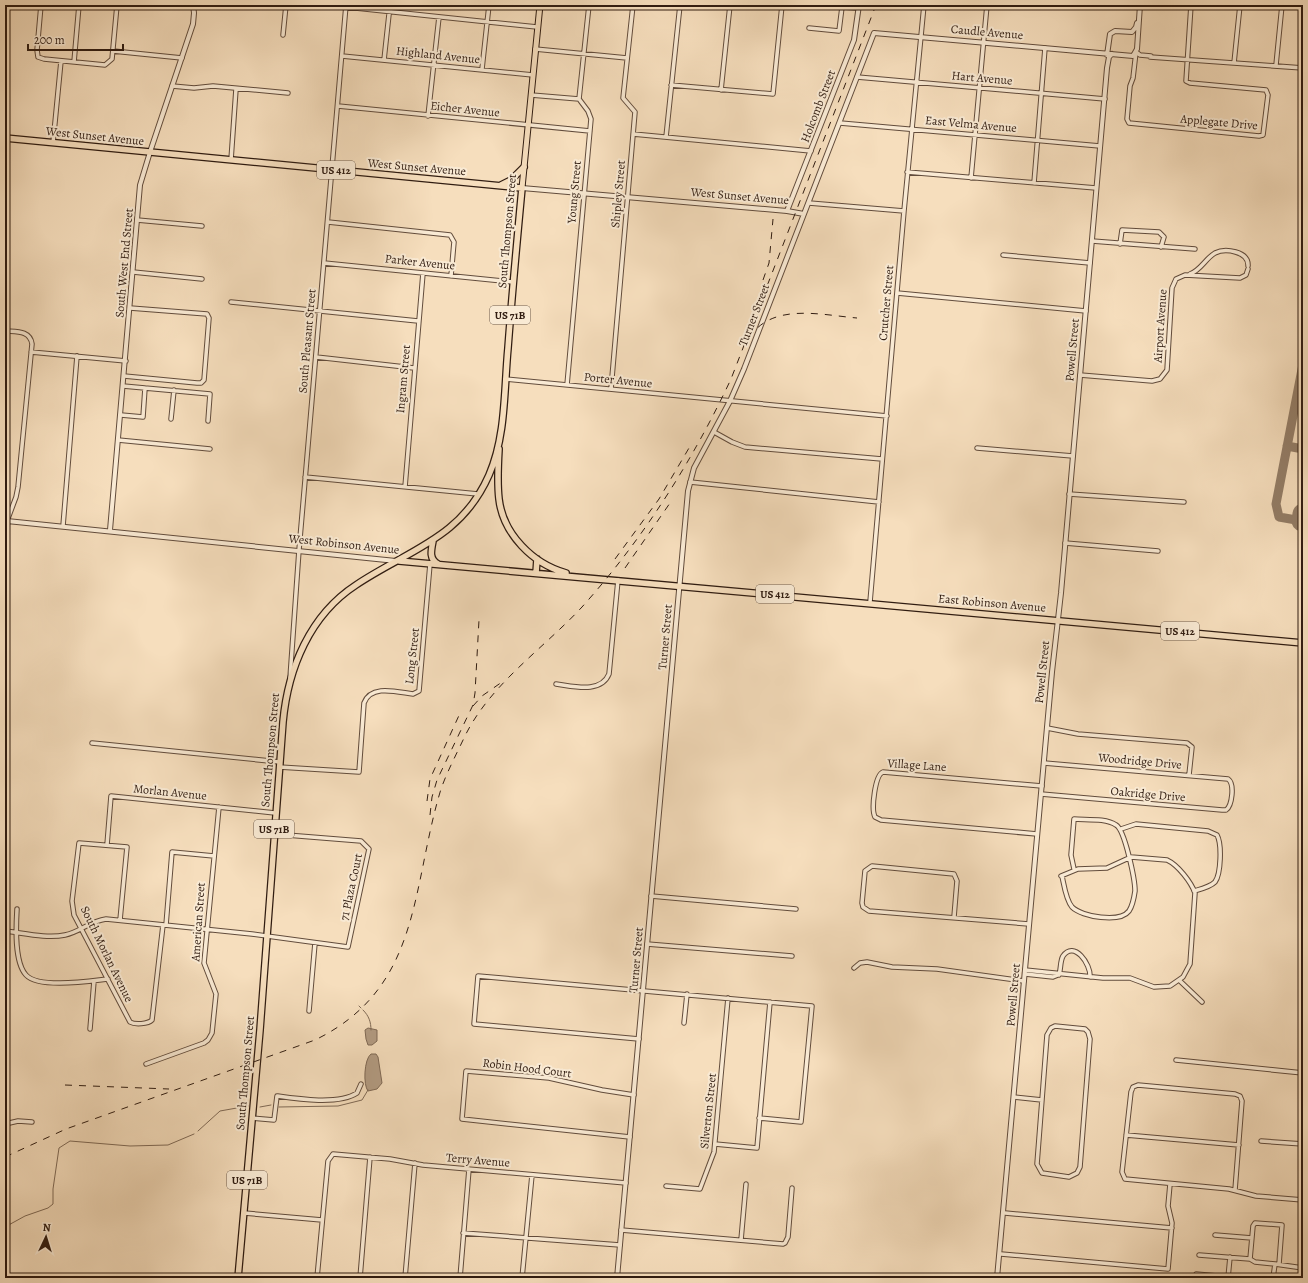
<svg xmlns="http://www.w3.org/2000/svg" width="1308" height="1283" font-family="Alegreya,serif">
<rect width="100%" height="100%" fill="#f6debd"/>
<filter id="stains"><feTurbulence type="fractalNoise" baseFrequency=".005" numOctaves="4"/><feColorMatrix values="0 0 0 0 .2 0 0 0 0 .09 0 0 0 0 .02 0 0 0 .5 -.17"/></filter>
<radialGradient id="worn" r=".72"><stop offset=".6" stop-color="#630" stop-opacity="0"/><stop offset="1" stop-color="#630" stop-opacity=".3"/></radialGradient>
<path fill="#b39c83" stroke="#7f6955" d="M368,1028L377,1030V1041L372,1045H368L366,1039L365,1030Z
M371,1054H376L378,1057L382,1083L377,1089L368,1091C363,1085 364,1059 371,1054Z"/>
<g fill="none" stroke-linecap="round" stroke-linejoin="round">
<path stroke="#7f6955" stroke-width="1" d="M359,1006L361,1008
M363,1010C369,1016 371,1022 371,1030
M260,1107L271,1105
M279,1107L338,1106L362,1100L368,1090
M198,1131L220,1111L248,1106
M5,1227L25,1216L48,1208L53,1204V1189L59,1148L70,1141L130,1146L168,1145L194,1134"/>
<path stroke="#937d67" stroke-width="9" d="M1287,446L1303,449
M1302,521L1279,517L1276,504L1303,364"/>
<path stroke="#937d67" stroke-width="21" d="M1302,521L1303,514"/>
<defs>
<path id="minor" d="M41,5L37,50L38,57L44,59L105,65L112,59L117,5
M346,7L537,27
M809,28L839,31L842,7L858,8
M283,35L286,5
M535,49L627,58
M113,51L182,58
M342,56L533,75
M1151,56L1140,55L1136,52L1133,78L1130,86L1127,119L1129,123L1259,136L1263,135L1268,95L1266,90L1190,83L1186,81L1191,5
M1150,57L1303,68
M384,60L390,5
M74,62L79,5
M1234,63L1240,5
M1276,65L1282,5
M482,69L489,5
M857,77L1105,99
M671,85L773,94L782,5
M172,86L194,88L213,86L288,93
M721,90L730,5
M531,95L579,99
M338,106L590,131
M428,116L439,17
M840,123L1100,146
M633,134L811,151
M666,137L680,5
M53,143L61,61
M231,160L236,89
M907,172L1096,188
M971,178L987,5
M1034,183L1045,48
M809,203L904,211
M137,220L202,226
M328,222L450,235L454,242L451,276
M1092,241L1195,249
M1120,244L1122,230L1159,232L1164,237L1161,247
M1003,255L1090,263
M324,263L513,282
M133,272L202,279
M1190,274C1201,270 1205,259 1215,253C1225,248 1249,251 1248,266
M897,293L1086,311
M231,302L418,321
M5,331C16,332 30,330 32,344L18,487L16,497L7,521
M31,352L126,361
M316,357L414,368
M1080,375L1152,381L1160,379L1167,370L1172,288L1176,279L1185,275L1240,278L1246,275L1248,269
M124,376L197,383H201L204,380L209,318L207,314L130,308
M505,379L887,416
M567,385L591,119L588,111L579,99L589,5
M123,386L210,394L208,421
M611,389L635,112L623,98L633,5
M121,415L143,417L145,388
M171,419L174,390
M714,432L732,442L745,447L882,459
M118,440L210,449
M977,448L1073,456
M305,477L478,494
M690,482L879,502
M405,487L423,273
M1069,494L1184,502
M63,526L77,356
M1065,543L1158,551
M870,602L904,211L924,5
M290,678L299,550L346,5
M556,684C573,686 601,694 609,674L618,580
M1047,728L1078,734L1187,743L1192,747L1189,775
M92,743L280,762
M279,767L359,772L364,703C371,684 397,692 413,694L419,691L430,564
M1041,794L1222,810H1226C1232,806 1235,784 1228,779L1044,763
M1121,829L1136,824L1208,831L1217,835C1222,844 1221,874 1215,882C1210,887 1201,889 1194,891
M1037,834L881,820L875,817C871,809 875,775 883,772L1042,786
M107,845L111,796L275,813
M1062,876C1064,885 1066,900 1072,907C1082,917 1120,923 1129,911C1133,905 1134,898 1135,891C1135,880 1125,830 1116,825C1106,818 1086,820 1074,819L1071,855L1074,869
M651,896L796,909
M17,909C16,926 14,962 26,975C39,989 90,981 108,979
M954,917L957,881L954,874L872,866L865,871L862,903L863,907L869,911L1029,924
M120,920L127,847L79,843L72,901L74,915L130,1022C135,1025 148,1024 152,1020L163,925
M166,925L172,852L214,856
M5,931C23,933 47,939 65,935C80,932 90,921 106,919L252,934L348,947L369,849L361,841L274,834
M647,944L792,956
M854,968L860,963L867,962L892,967L937,969L1024,981
M1025,970L1103,978H1130L1154,987L1170,986L1183,977L1190,964L1195,893C1191,882 1178,865 1167,860L1131,857L1107,868L1078,869L1061,876
M1025,974L1053,977L1058,975
M1059,975C1061,969 1060,961 1063,956C1074,940 1091,964 1090,977
M1180,981L1202,1002
M309,1011L315,943
M684,1023L687,994
M1055,1026L1085,1029L1088,1032L1090,1039L1080,1167L1077,1173L1069,1177L1042,1173L1037,1164L1047,1035L1051,1028Z
M90,1029L94,981
M639,1039L474,1024L478,976L812,1006L801,1122L759,1118
M1176,1060L1303,1073
M146,1064L204,1043L208,1040L212,1033L216,994L204,963L219,807
M1014,1097L1042,1100
M252,1118L274,1120L277,1096C298,1099 339,1105 357,1093L361,1084
M5,1124L18,1121L32,1122
M1126,1135L1239,1145
M630,1137L462,1119L466,1071L549,1078L602,1090L634,1095
M1261,1141L1303,1144
M715,1144L757,1148L770,1002
M666,1186L700,1189L714,1152L728,998
M1235,1190L1242,1101L1240,1096L1235,1094L1138,1085L1133,1087L1131,1092L1122,1172L1125,1179L1229,1189L1256,1196L1303,1200
M244,1213L322,1220
M1005,1213L1172,1228
M621,1230L783,1244L785,1243L788,1237L792,1188
M463,1233L620,1245
M1215,1235L1252,1238
M741,1240L746,1184
M1001,1254L1168,1269L1172,1223L1168,1206L1170,1184
M1199,1255L1250,1259
M1275,1264L1255,1262L1250,1259L1253,1226L1255,1223L1282,1225L1279,1264
M1196,1274L1228,1277
M317,1278L328,1161L333,1154L390,1159L423,1165L626,1183
M360,1278L370,1157
M405,1278L415,1163
M460,1278L469,1169
M522,1278L532,1175
M1228,1278L1230,1257
M1273,1278L1275,1264L1303,1268"/>
<path id="tertiary" d="M1107,55L1110,34L1115,31L1132,32L1136,27L1137,23
M522,188L787,211L804,214
M787,211L854,40L859,5
M5,529L7,521L396,561
M110,530L140,185L150,152L193,24L194,13L193,5
M617,1278L688,491L694,468L730,401L744,369L874,33L1133,56L1137,49L1140,5
M997,1278L1052,672L1061,593L1107,68L1109,57L1112,54"/>
<path id="primary" d="M522,188L540,5"/>
<path id="trunk" d="M5,138L522,188C517,241 512,294 508,348C504,390 506,436 489,475C461,539 408,550 356,585C310,615 288,668 283,722L260,1030L238,1278
M501,185L511,180L524,167
M499,449C498,466 497,482 499,499C503,534 533,564 566,573
M433,541C431,551 429,559 438,564
M399,561L1303,643
M536,573L537,559"/>
</defs>
<use href="#minor" stroke="#624c3c" stroke-width="5.5"/>
<use href="#tertiary" stroke="#624c3c" stroke-width="6"/>
<use href="#primary" stroke="#301c11" stroke-width="7"/>
<use href="#trunk" stroke="#301c11" stroke-width="8"/>
<use href="#minor" stroke="#f9ead4" stroke-width="3.5"/>
<use href="#tertiary" stroke="#f9ead4" stroke-width="4"/>
<use href="#primary" stroke="#f6debd" stroke-width="5"/>
<use href="#trunk" stroke="#f6debd" stroke-width="5.5"/>
<path stroke="#301c11" stroke-width="1" stroke-dasharray="7 7" stroke-linecap="butt" d="M763,280L769,263L773,219
M749,338C772,302 821,315 857,318
M615,559L659,499L689,448
M625,568L670,503
M473,706L482,696L502,682
M427,801L430,779L461,711
M430,815L432,797L437,780L473,705L475,693L479,620
M65,1085L169,1089
M5,1157L66,1129L315,1040C422,988 411,887 441,789C447,772 456,755 464,738C489,685 543,649 582,607C643,539 692,462 731,379L876,5"/>
</g>
<g text-anchor="middle" dominant-baseline="central" stroke-width="4" stroke-linejoin="round" paint-order="stroke">
<g fill="#f9ead4" stroke="#6c5a4c" stroke-width="1">
<rect x="317" y="161" width="38" height="18" rx="3"/>
<rect x="490" y="306" width="40" height="18" rx="3"/>
<rect x="756" y="585" width="38" height="18" rx="3"/>
<rect x="1161" y="622" width="38" height="18" rx="3"/>
<rect x="254" y="820" width="40" height="18" rx="3"/>
<rect x="227" y="1171" width="40" height="18" rx="3"/>
</g>
<g font-size="11" font-weight="bold" fill="#301c11">
<text x="336" y="170">US 412</text>
<text x="510" y="315">US 71B</text>
<text x="775" y="594">US 412</text>
<text x="1180" y="631">US 412</text>
<text x="274" y="829">US 71B</text>
<text x="247" y="1180">US 71B</text>
</g>
<g font-size="12" fill="#301c11" stroke="#f9ead4">
<text transform="translate(987 32) rotate(5)">Caudle Avenue</text>
<text transform="translate(438 55) rotate(6)">Highland Avenue</text>
<text transform="translate(982 78) rotate(5)">Hart Avenue</text>
<text transform="translate(818 106) rotate(-69)">Holcomb Street</text>
<text transform="translate(465 109) rotate(6)">Eicher Avenue</text>
<text transform="translate(1219 122) rotate(5)">Applegate Drive</text>
<text transform="translate(971 124) rotate(5)">East Velma Avenue</text>
<text transform="translate(95 136) rotate(6)">West Sunset Avenue</text>
<text transform="translate(417 167) rotate(5)">West Sunset Avenue</text>
<text transform="translate(574 192) rotate(-85)">Young Street</text>
<text transform="translate(618 194) rotate(-85)">Shipley Street</text>
<text transform="translate(740 196) rotate(5)">West Sunset Avenue</text>
<text transform="translate(507 231) rotate(-85)">South Thompson Street</text>
<text transform="translate(420 262) rotate(6)">Parker Avenue</text>
<text transform="translate(124 263) rotate(-85)">South West End Street</text>
<text transform="translate(886 303) rotate(-85)">Crutcher Street</text>
<text transform="translate(754 315) rotate(-69)">Turner Street</text>
<text transform="translate(1160 326) rotate(-86)">Airport Avenue</text>
<text transform="translate(307 341) rotate(-85)">South Pleasant Street</text>
<text transform="translate(1072 350) rotate(-85)">Powell Street</text>
<text transform="translate(403 379) rotate(-85)">Ingram Street</text>
<text transform="translate(618 380) rotate(6)">Porter Avenue</text>
<text transform="translate(344 544) rotate(6)">West Robinson Avenue</text>
<text transform="translate(992 603) rotate(5)">East Robinson Avenue</text>
<text transform="translate(665 637) rotate(-85)">Turner Street</text>
<text transform="translate(412 656) rotate(-84)">Long Street</text>
<text transform="translate(1042 672) rotate(-84)">Powell Street</text>
<text transform="translate(270 750) rotate(-85)">South Thompson Street</text>
<text transform="translate(1140 761) rotate(5)">Woodridge Drive</text>
<text transform="translate(917 765) rotate(4)">Village Lane</text>
<text transform="translate(170 792) rotate(6)">Morlan Avenue</text>
<text transform="translate(1148 794) rotate(5)">Oakridge Drive</text>
<text transform="translate(351 887) rotate(-78)">71 Plaza Court</text>
<text transform="translate(198 922) rotate(-86)">American Street</text>
<text transform="translate(107 954) rotate(64)">South Morlan Avenue</text>
<text transform="translate(636 960) rotate(-85)">Turner Street</text>
<text transform="translate(1013 995) rotate(-85)">Powell Street</text>
<text transform="translate(527 1068) rotate(7)">Robin Hood Court</text>
<text transform="translate(245 1073) rotate(-85)">South Thompson Street</text>
<text transform="translate(708 1111) rotate(-84)">Silverton Street</text>
<text transform="translate(478 1160) rotate(5)">Terry Avenue</text>
</g>
</g>
<rect width="1308" height="1283" fill="none" stroke="#f6debd" stroke-width="20"/>
<rect x="6" y="6" width="1296" height="1271" fill="none" stroke="#301c11" stroke-width="2"/>
<rect x="10" y="10" width="1288" height="1263" fill="none" stroke="#301c11"/>
<g transform="translate(46 1237) rotate(4)" stroke="#f9ead4" stroke-width="3" paint-order="stroke">
<path d="M0-3L7 15L0 10L-7 15Z" fill="#301c11"/>
<text y="-6" font-size="11" font-weight="bold" text-anchor="middle" fill="#301c11">N</text>
</g>
<path d="M28 44v6h95v-6" fill="none" stroke="#301c11" stroke-width="2"/>
<text x="34" y="44" font-size="12" fill="#301c11" stroke="#f9ead4" stroke-width="3" paint-order="stroke">200 m</text>
<rect width="100%" height="100%" filter="url(#stains)"/>
<rect width="100%" height="100%" fill="url(#worn)"/>
</svg>
